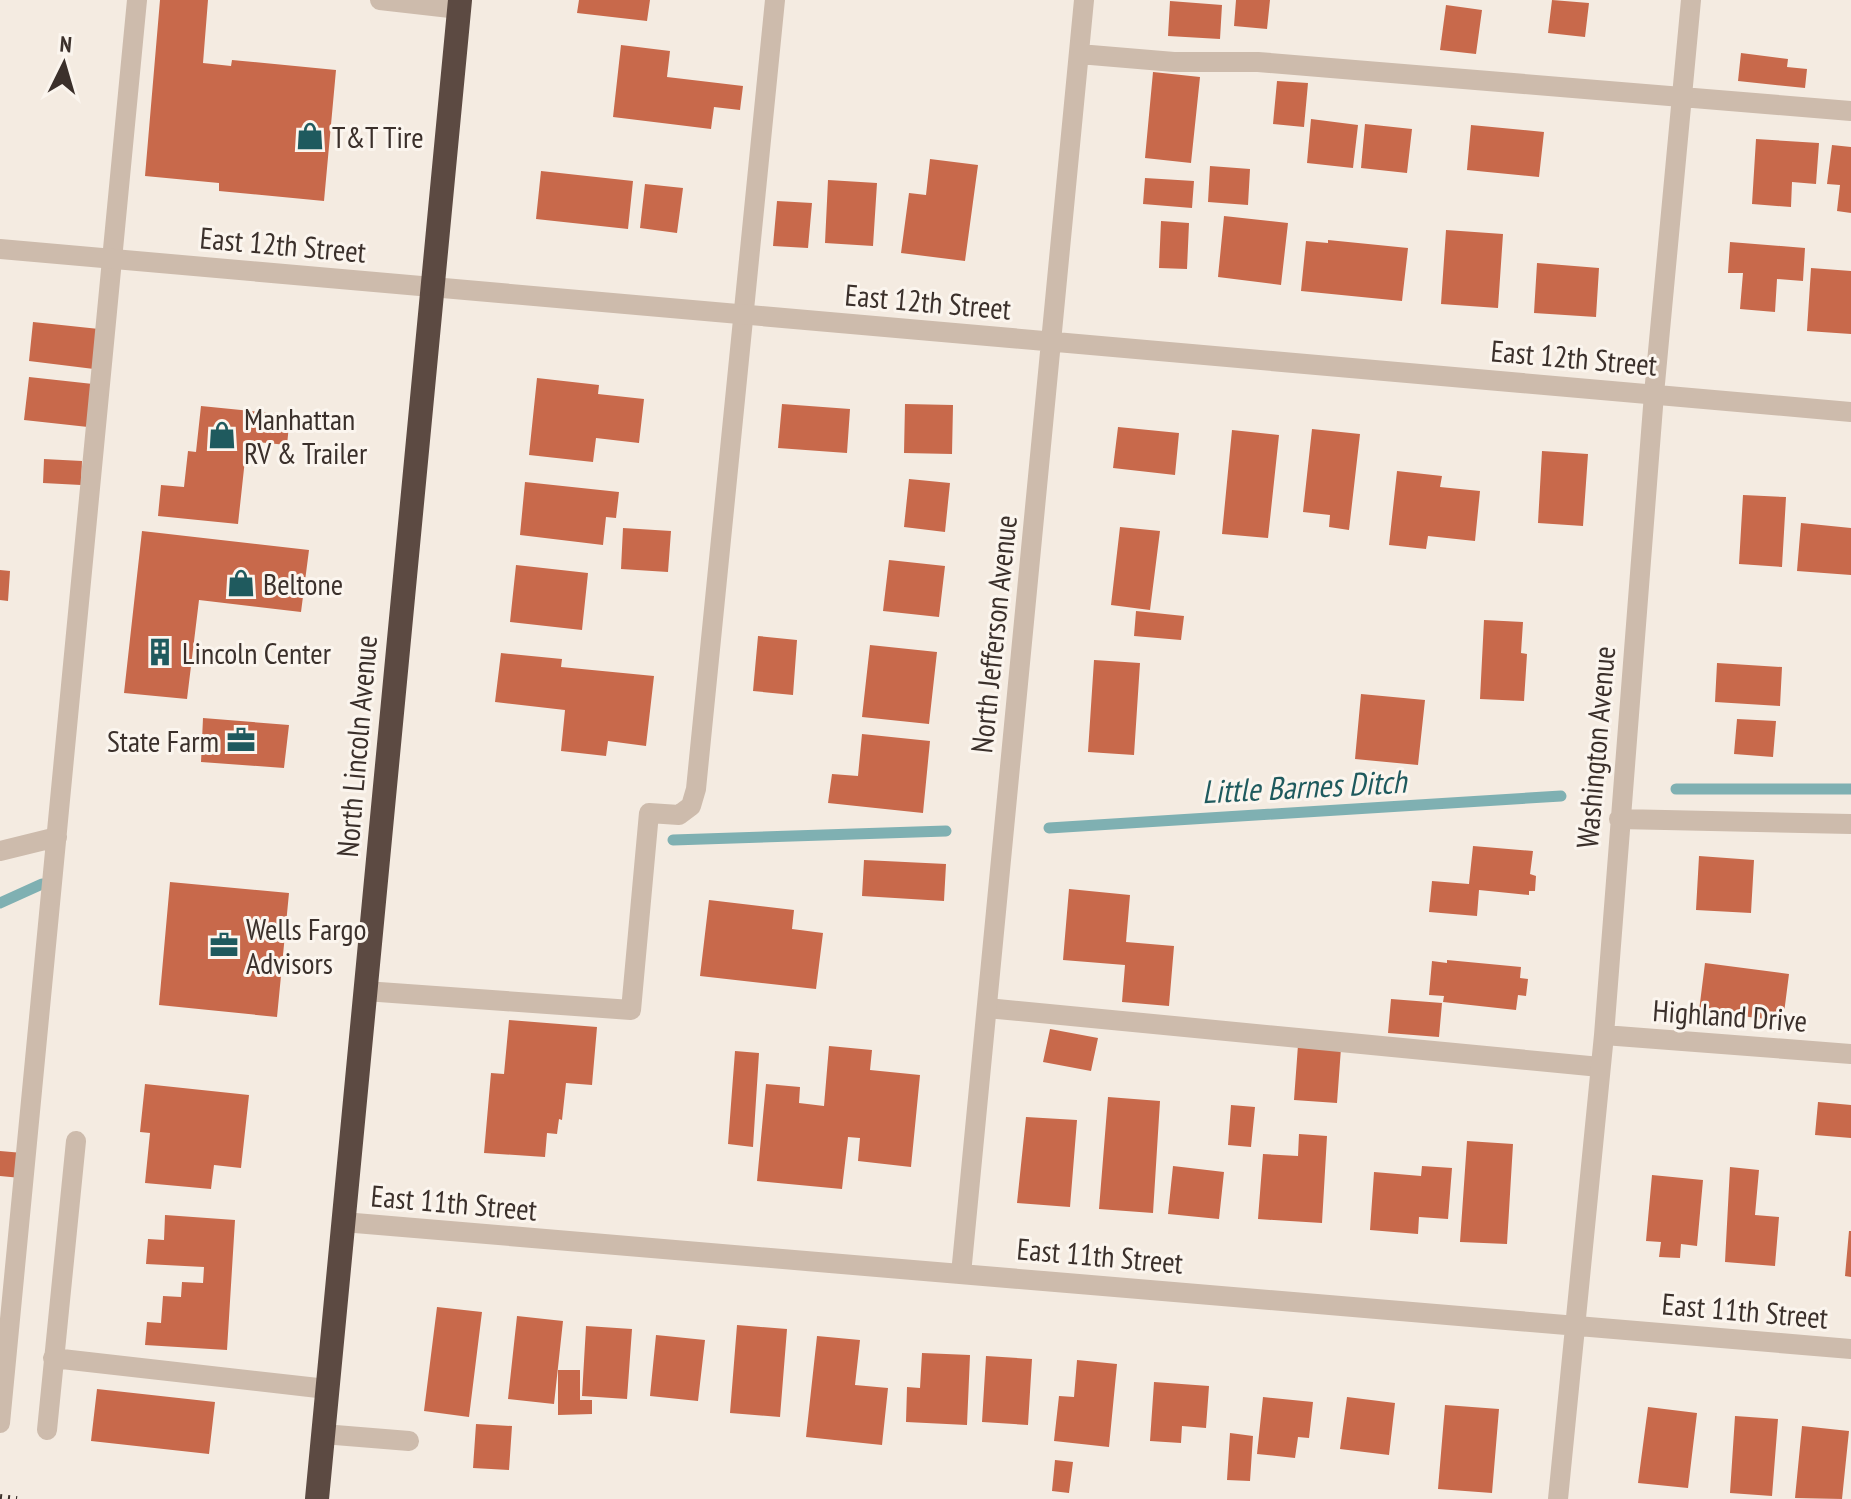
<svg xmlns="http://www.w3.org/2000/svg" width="1851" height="1499" font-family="'PT Sans Narrow',sans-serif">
<rect width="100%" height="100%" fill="#f4ebe1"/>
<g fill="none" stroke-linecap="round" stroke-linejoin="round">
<path stroke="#7fb0b2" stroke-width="11" d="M1676,789H1851
M1049,828L1561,796
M673,840L946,831
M0,903L42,884"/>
</g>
<path fill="#c8694b" d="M160,0H208L203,63L231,66L232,60L336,70L324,201L219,191V183L145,176Z
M579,0H650L647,21L577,13Z
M1236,0H1270L1267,29L1234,26Z
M1552,0L1589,3L1585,37L1548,33Z
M1170,1L1222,5L1220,39L1168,36Z
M1446,5L1482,10L1476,54L1440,50Z
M621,45L670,51L667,77L743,86L740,110L714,107L711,129L613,117Z
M1741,53L1788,59L1787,67L1807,69L1805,88L1738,81Z
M1153,72L1200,77L1191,163L1145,158Z
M1277,81L1308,83L1304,127L1273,124Z
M1311,119L1358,125L1353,168L1307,163Z
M1365,124L1412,129L1407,173L1361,168Z
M1471,125L1544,132L1539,177L1467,170Z
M1756,139L1819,143L1816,184L1792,182L1791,207L1752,204Z
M1832,145L1851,147V213L1837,211L1840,185L1827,184Z
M930,159L978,165L965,261L901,253L909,193L926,195Z
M1210,166L1250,169L1248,205L1208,202Z
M541,171L633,181L628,229L536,219Z
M1145,178L1194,181L1192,208L1143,204Z
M828,180L877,183L873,246L825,243Z
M645,184L683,188L677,233L640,228Z
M777,201L812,203L808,248L773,246Z
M1224,216L1288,223L1281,285L1218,277Z
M1161,221L1189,223L1187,269L1159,268Z
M1446,230L1503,234L1498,308L1441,304Z
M1328,240L1408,248L1402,301L1301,291L1306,241L1328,243Z
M1730,242L1805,248L1803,281L1777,279L1775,312L1740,309L1743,273H1728Z
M1537,263L1599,268L1596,317L1534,313Z
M1811,268L1851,271V334L1807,331Z
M33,322L99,329L94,369L29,361Z
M29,377L93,384L88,427L24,420Z
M537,378L599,385L598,394L644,399L639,443L596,438L593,462L529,455Z
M782,404L850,409L847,453L778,448Z
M905,404L953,405L952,454L904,453Z
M201,406L290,415L287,445L247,441L238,524L158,516L161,485L184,487L188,451L196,452Z
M1118,427L1179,433L1175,475L1113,468Z
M1312,429L1360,434L1349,530L1329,527L1330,515L1303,512Z
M1232,430L1279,435L1268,538L1222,534Z
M1542,451L1588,454L1583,526L1538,523Z
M44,459L82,461L81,485L43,483Z
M1397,471L1442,476L1440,487L1480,491L1475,541L1428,536L1426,549L1389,545Z
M909,479L950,483L945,532L904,527Z
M525,482L619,492L616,518L606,517L603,545L520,535Z
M1743,495L1786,497L1782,567L1739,564Z
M1801,523L1851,528V575L1797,571Z
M1120,527L1160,531L1150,610L1111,605Z
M623,528L671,531L668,572L621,569Z
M142,531L309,550L301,612L199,600L187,699L124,693Z
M889,560L945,566L939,617L883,611Z
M516,565L588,573L582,630L510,622Z
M0,570L10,571L8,601L0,600Z
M1136,611L1184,616L1181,640L1134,636Z
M1484,620L1523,622L1521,653L1527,654L1524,701L1480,699Z
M758,636L797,640L793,695L753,691Z
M870,645L937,652L929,724L862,717Z
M501,653L562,659L561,667L654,676L646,746L608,741L606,756L561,751L565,710L495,702Z
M1094,660L1140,663L1134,755L1088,752Z
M1717,663L1782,667L1780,706L1715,702Z
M1361,694L1425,700L1418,765L1355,759Z
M203,718L289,725L284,768L201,762Z
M1737,719L1776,721L1773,757L1734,754Z
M862,734L930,741L923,813L828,803L832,774L858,776Z
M1473,846L1533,851L1530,874L1536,876L1535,891H1529V895L1479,890L1477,916L1429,912L1432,881L1469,884Z
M1699,856L1754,860L1751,913L1696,910Z
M864,860L946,864L944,901L862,896Z
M170,882L289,893L277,1017L159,1005Z
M1069,889L1130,895L1126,942L1174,946L1169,1006L1122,1002L1125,965L1063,960Z
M709,900L794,910L792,929L823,933L816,989L700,976Z
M1447,960L1521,967L1520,978L1528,979L1526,996L1518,995L1516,1010L1443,1002L1444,996L1429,995L1432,961L1447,963Z
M1705,963L1789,974L1783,1021L1699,1011Z
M1391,999L1442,1003L1439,1037L1388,1033Z
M509,1020L597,1027L592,1085L566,1083L562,1120L559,1119L557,1134L547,1133L545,1157L484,1153L491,1073L504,1074Z
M1050,1029L1098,1038L1091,1071L1043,1062Z
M1298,1045L1341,1048L1337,1103L1294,1100Z
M829,1046L872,1050L870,1070L920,1075L911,1167L858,1161L860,1138L848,1137L842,1189L757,1181L766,1084L800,1087L799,1103L824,1106Z
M735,1051L759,1053L753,1147L728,1144Z
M145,1084L249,1095L241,1168L214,1165L211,1189L145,1183L150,1133L140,1132Z
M1108,1097L1160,1101L1153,1213L1099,1209Z
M1818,1102L1851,1105V1138L1815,1135Z
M1231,1105L1255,1107L1251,1147L1228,1145Z
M1026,1117L1077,1120L1070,1207L1017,1203Z
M1299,1134L1327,1136L1322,1223L1258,1219L1263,1154L1298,1156Z
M1467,1141L1513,1144L1507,1244L1460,1242Z
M0,1151L23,1153L21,1178L0,1176Z
M1173,1166L1224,1172L1219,1219L1168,1214Z
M1422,1166L1452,1168L1448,1219L1419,1217L1418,1234L1370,1230L1374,1172L1421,1176Z
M1730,1167L1759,1170L1755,1215L1779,1217L1775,1266L1725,1262Z
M1652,1175L1703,1180L1697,1246L1681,1244L1680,1258L1659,1257L1661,1242L1646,1241Z
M165,1215L235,1220L227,1350L145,1345L147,1322L161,1323L163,1296L181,1297L182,1282L203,1283L204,1267L146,1264L148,1239L164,1240Z
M1849,1231H1851V1277L1845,1276Z
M437,1307L482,1312L469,1417L424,1411Z
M517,1316L563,1321L554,1404L508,1399Z
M737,1325L787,1329L780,1417L730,1413Z
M586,1326L632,1329L627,1399L582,1396Z
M656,1335L705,1340L698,1401L650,1396Z
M817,1336L860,1340L855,1385L888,1388L882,1445L806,1437Z
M922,1353L970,1355L967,1425L906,1422L907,1387L920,1388Z
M986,1356L1032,1359L1028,1425L982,1422Z
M1077,1360L1117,1364L1109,1447L1054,1441L1059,1396L1074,1397Z
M558,1370H580V1400H592V1414L558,1415Z
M1154,1382L1209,1386L1206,1428L1182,1426L1181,1443L1150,1441Z
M97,1389L215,1402L209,1454L91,1441Z
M1263,1397L1313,1402L1309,1438L1298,1437L1295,1458L1257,1454Z
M1347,1397L1395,1403L1389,1455L1340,1449Z
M1445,1405L1499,1409L1492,1493L1438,1489Z
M1648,1407L1697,1413L1688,1488L1638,1483Z
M1735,1416L1778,1419L1772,1496L1730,1493Z
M476,1424L512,1426L509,1470L473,1468Z
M1802,1426L1849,1431L1842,1499L1795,1498Z
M1230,1433L1253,1436L1250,1481L1227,1480Z
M1055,1460L1073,1462L1069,1493L1052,1491Z"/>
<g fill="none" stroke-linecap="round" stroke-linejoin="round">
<path stroke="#cdbbac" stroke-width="20" d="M380,0L459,9
M0,851L57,837
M365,991L631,1010L649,813L679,815L691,806L696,789L775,0
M987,1008L1600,1067
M53,1358L327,1389
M0,1423L137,0
M47,1430L76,1141
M323,1434L409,1441"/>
<path stroke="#cdbbac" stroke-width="20" d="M1079,54L1174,62H1258L1851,111
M0,249L1851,412
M1619,819L1851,824
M1604,1035L1851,1054
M343,1222L1851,1349
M961,1274L1084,0
M1558,1499L1604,1035L1654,394L1691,0"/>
<path stroke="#5c4a42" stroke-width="24" d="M317,1499L460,0"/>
<path stroke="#3b302b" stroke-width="6" stroke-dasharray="2 6" stroke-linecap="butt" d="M0,1497L17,1499"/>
</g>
<defs>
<symbol id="shop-bare" viewBox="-9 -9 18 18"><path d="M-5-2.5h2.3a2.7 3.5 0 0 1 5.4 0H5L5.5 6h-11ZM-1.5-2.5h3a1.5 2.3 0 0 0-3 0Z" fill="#1f5a5e" stroke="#fbf5ee" stroke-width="2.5" paint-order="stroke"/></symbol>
<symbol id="building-bare" viewBox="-9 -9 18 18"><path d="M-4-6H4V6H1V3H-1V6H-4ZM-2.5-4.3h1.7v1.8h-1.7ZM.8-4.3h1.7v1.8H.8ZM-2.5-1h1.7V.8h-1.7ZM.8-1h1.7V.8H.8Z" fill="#1f5a5e" stroke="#fbf5ee" stroke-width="2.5" paint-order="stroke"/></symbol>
<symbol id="office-bare" viewBox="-9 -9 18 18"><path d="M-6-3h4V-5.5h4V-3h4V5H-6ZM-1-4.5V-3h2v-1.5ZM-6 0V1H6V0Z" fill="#1f5a5e" stroke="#fbf5ee" stroke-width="2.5" paint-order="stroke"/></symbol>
</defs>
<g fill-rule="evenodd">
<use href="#shop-bare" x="290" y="116" width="40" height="40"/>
<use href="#shop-bare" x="202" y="415" width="40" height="40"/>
<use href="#shop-bare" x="221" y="563" width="40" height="40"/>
<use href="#building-bare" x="140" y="632" width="40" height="40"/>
<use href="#office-bare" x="221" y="720" width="40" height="40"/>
<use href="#office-bare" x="204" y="925" width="40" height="40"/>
</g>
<g text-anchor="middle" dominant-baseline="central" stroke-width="6" stroke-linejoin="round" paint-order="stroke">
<g font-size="30" fill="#3b302b" stroke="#fbf5ee" text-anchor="start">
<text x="332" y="136">T&amp;T Tire</text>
<text x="244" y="418">Manhattan<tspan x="244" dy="34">RV &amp; Trailer</tspan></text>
<text x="263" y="583">Beltone</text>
<text x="182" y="652">Lincoln Center</text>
<text x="219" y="740" text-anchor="end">State Farm</text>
<text x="246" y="928">Wells Fargo<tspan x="246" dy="34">Advisors</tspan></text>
</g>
<g font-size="30" fill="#3b302b" stroke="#fbf5ee">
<text transform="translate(283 244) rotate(5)">East 12th Street</text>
<text transform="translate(928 301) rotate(5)">East 12th Street</text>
<text transform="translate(1574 357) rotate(5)">East 12th Street</text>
<text transform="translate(993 634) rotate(-84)">North Jefferson Avenue</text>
<text transform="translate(356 746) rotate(-85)">North Lincoln Avenue</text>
<text transform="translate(1595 747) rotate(-85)">Washington Avenue</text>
<text transform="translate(1730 1015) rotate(4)">Highland Drive</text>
<text transform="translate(454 1202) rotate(5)">East 11th Street</text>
<text transform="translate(1100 1255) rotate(5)">East 11th Street</text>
<text transform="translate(1745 1310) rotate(5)">East 11th Street</text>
</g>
<g font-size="32" font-style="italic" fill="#1f5a5e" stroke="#fbf5ee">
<text transform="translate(1304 786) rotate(-3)">Little Barnes Ditch</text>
</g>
</g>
<g transform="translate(64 64) rotate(5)" stroke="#fbf5ee" stroke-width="6" paint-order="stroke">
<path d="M0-6L14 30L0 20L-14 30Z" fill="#3b302b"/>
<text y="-12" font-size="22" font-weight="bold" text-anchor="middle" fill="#3b302b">N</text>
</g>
</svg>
